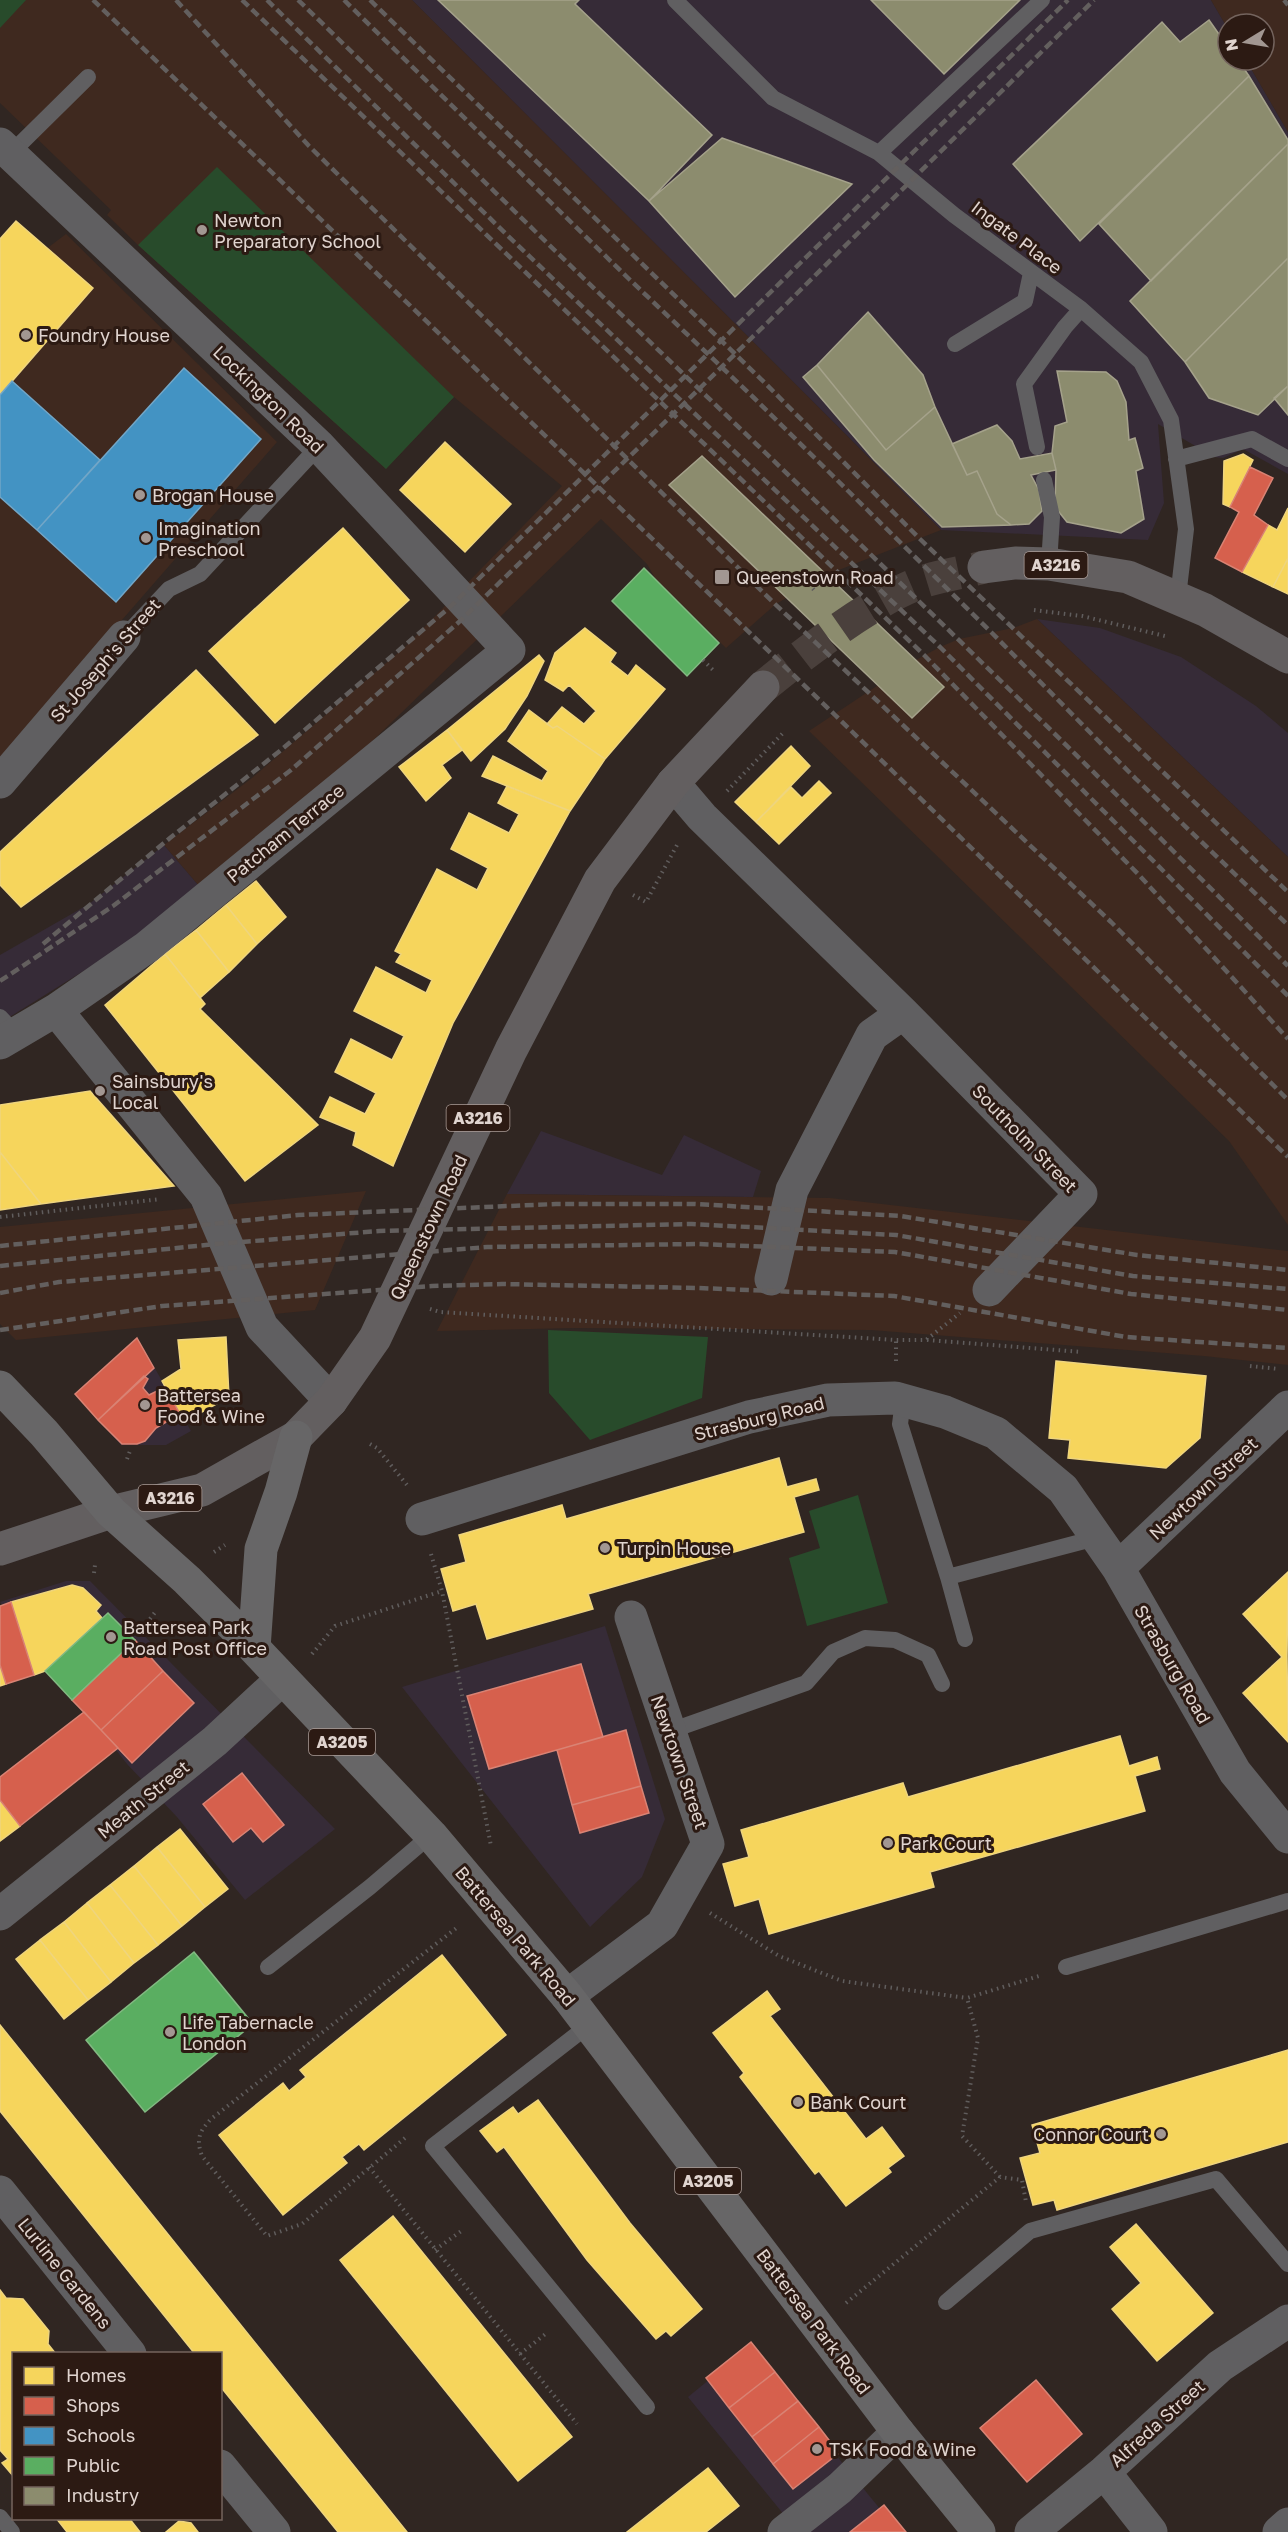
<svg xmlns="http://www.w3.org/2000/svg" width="1288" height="2532" font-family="'Golos Text',sans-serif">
<rect width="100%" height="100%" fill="#302622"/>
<path fill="#362b37" d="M412,0H1211L1228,29V60H1246L1288,132V474L1243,449L1223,458L1214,457L1158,424L1164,503L1148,540L941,530Z
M1037,619L1100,628L1181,657L1256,706L1288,733V857Z
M164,845L200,887L138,937L0,1023V955L89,904Z
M541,1131L662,1175L684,1135L761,1171L753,1197L507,1194Z
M132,1343L139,1357L146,1353L191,1431L166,1445H121L75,1394Z
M66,1581H90L335,1829L245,1900L177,1817L127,1764L0,1602Z
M605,1626L665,1819L642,1877L590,1927L402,1687Z
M748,2348L899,2532H798L688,2397Z"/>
<path fill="#3f291f" d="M0,0H412L941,530L826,575L776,604L726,648L655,578L647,564L601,519L326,786L200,887L164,845L252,778L406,646L562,486L454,397L386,469L138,245L107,215L111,210L0,103Z
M1211,0H1288V132L1246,60H1264V24H1228V29Z
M66,234L277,442L0,760V284Z
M1037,619L1288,857V1225L1229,1141L809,731L916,660L940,647L959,639L1013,628Z
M366,1191L315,1310L16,1340L0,1324V1227Z
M507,1194L830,1198L1288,1251V1365L1204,1356L871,1330L573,1328L437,1331Z"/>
<path fill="#284b2b" d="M0,0H26L0,28Z
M217,167L454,397L386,469L138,245Z
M548,1330L708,1337L702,1398L590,1440L549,1393Z
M858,1495L888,1603L807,1626L789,1558L820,1548L809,1511Z"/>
<path fill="#f6d55c" stroke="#efd57e" stroke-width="1.5" d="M16,221L93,288L0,395V239Z
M445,442L511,504L465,552L400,490Z
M1243,454L1253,460L1230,507L1223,504L1224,461Z
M1288,508V558L1273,587L1242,572L1268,525L1277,530Z
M343,528L409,600L275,723L209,651Z
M1288,558V594L1273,587Z
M585,628L616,653L610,662L628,676L636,665L665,689L605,759L557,726L553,728L547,724L562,707L584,724L596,711L569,685L563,691L545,680L555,653Z
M539,655L544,661L527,696L505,729L471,761L447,730Z
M196,670L258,735L21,907L0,885V852Z
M529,710L553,728L557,726L605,759L570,811L482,776L493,756L542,781L548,771L508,741Z
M447,730L462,750L442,765L451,778L426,801L399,767Z
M791,746L810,766L756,822L735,802Z
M819,781L831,793L779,844L756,822L791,787L802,798Z
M507,786L570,811L453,1023L393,1166L353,1145L356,1132L320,1117L330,1097L365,1114L376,1093L335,1072L351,1039L392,1060L404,1036L354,1011L376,967L426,993L432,980L396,962L401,954L395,951L437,869L477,890L488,868L451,849L469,813L509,833L519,814L498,803Z
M256,881L286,917L257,944L226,905Z
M226,905L257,944L229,972L196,930Z
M196,930L229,972L200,998L165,954Z
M165,954L205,1004L200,1009L318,1125L245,1181L105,1005Z
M90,1091L174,1186L41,1204L0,1152V1105Z
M0,1152L41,1204L0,1210Z
M226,1337L229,1397L184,1422L162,1381L181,1369L178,1340Z
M1056,1361L1206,1376L1200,1438L1166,1468L1068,1458L1070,1440L1049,1438Z
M779,1458L787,1487L816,1479L819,1490L794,1497L804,1532L588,1594L593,1609L487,1639L476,1604L453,1611L441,1569L466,1562L459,1535L562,1505L566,1519Z
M1288,1572L1287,1656L1288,1742L1243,1693L1282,1657L1243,1614Z
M72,1585L83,1588L101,1605L96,1611L102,1618L45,1671L34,1675L11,1602Z
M0,1665L6,1684L0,1686Z
M1120,1736L1129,1766L1157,1757L1160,1769L1135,1776L1145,1811L930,1872L934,1887L769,1934L759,1899L735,1906L723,1864L749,1857L741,1830L903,1783L908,1797Z
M0,1800L20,1826L0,1841Z
M180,1829L228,1889L205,1907L157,1847Z
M157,1847L205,1907L182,1926L134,1866Z
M134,1866L182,1926L158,1945L110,1885Z
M110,1885L158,1945L134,1963L87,1903Z
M87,1903L134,1963L111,1982L64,1922Z
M64,1922L111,1982L88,2000L40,1940Z
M40,1940L88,2000L64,2019L16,1959Z
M442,1955L506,2035L364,2150L359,2144L342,2157L347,2163L283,2215L219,2135L283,2083L289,2091L306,2077L300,2070Z
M767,1991L780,2009L770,2016L866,2139L882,2127L904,2156L888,2168L891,2172L846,2206L819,2171L815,2174L740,2077L744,2073L713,2033Z
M0,2025L407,2532H338L220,2386V2354H195L0,2111Z
M1288,2050V2142L1057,2210L1054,2200L1033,2205L1020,2158L1040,2153L1032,2125Z
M538,2100L630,2223L702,2309L671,2336L666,2331L656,2339L587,2260L504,2147L497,2152L480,2131L513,2107L518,2114Z
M393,2216L572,2437L518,2481L340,2260Z
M1136,2224L1213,2313L1157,2361L1112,2309L1141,2283L1110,2247Z
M0,2290L6,2298L23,2299L49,2331L48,2344L56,2354H14V2477L2,2463L8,2459L0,2450Z
M708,2468L739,2506L706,2532H627Z
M56,2518H129L140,2532H67Z
M179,2521L191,2523L198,2532H166Z"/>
<path fill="#d6604d" stroke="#d98374" stroke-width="1.5" d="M1250,467L1273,478L1254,515L1268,525L1242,572L1215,558L1239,512L1230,507Z
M137,1338L154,1368L98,1420L75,1394Z
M144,1376L148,1379L143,1388L149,1395L165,1387L180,1414L156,1428L145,1441L137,1444H122L98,1420Z
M11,1602L34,1675L6,1684L0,1665V1606Z
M135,1640L163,1671L101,1730L72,1700Z
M581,1664L603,1737L489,1769L467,1696Z
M163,1671L194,1703L132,1763L101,1730Z
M84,1712L118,1748L20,1826L0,1800V1777Z
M626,1730L641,1786L572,1805L557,1750Z
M242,1773L284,1825L263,1842L251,1828L233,1842L203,1804Z
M641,1786L649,1813L580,1833L572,1805Z
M751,2342L775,2372L729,2408L706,2378Z
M775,2372L798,2401L752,2437L729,2408Z
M1036,2380L1082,2434L1027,2482L980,2428Z
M798,2401L819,2427L773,2464L752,2437Z
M819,2427L839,2453L793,2489L773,2464Z
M884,2505L906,2532H850Z"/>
<path fill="#4393c3" stroke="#72a6c7" stroke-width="1.5" d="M184,368L261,439L116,602L37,530Z
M12,381L100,460L37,530L0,497V395Z"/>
<path fill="#5aae61" stroke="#82b982" stroke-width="1.5" d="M644,568L719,643L687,676L612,601Z
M108,1613L135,1640L72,1700L45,1671Z
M194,1952L253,2024L145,2112L86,2040Z"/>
<path fill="#8c8c6e" stroke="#a5a28b" stroke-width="1.5" d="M438,0H579L575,4L712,135L649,201Z
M871,0H1020L944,74Z
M1209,20L1228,47V60H1238L1249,76L1080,241L1013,164L1162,22L1180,42Z
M1249,76L1288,140V144L1151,281L1099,224Z
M722,138L852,184L735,297L649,201Z
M1288,144V258L1185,362L1130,301Z
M1288,258V386L1258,415L1209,398L1185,362Z
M868,312L923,375L935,407L886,450L817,365Z
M817,365L886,450L935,407L967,475L977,471L997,514L1011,525L942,527L874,460L803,377Z
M1057,371L1106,372L1117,381L1126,402L1129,440L1135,438L1143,468L1136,471L1144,519L1121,533L1067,522L1055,507L1056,470L1052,453L1055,426L1067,422Z
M1288,386V415L1274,398Z
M997,425L1012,441L1020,459L1052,453L1056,470L1031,475L1039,490L1042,511L1029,524L1011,525L997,514L977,471L967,475L952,444Z
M702,456L944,687L912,718L669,485Z"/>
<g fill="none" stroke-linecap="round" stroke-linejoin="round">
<path stroke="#4a403c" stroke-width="33" stroke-dasharray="33 16" stroke-linecap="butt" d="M763,687C806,652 873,599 925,581C944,575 965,572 984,567"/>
<path stroke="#605d5d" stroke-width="4" stroke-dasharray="1.5 4.5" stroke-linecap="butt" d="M809,584L814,590
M1034,610L1082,616L1165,636
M703,660L713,670
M727,791L783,733
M633,895L646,902L677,845
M0,1217L161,1199
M430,1309L440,1312L896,1340H926L960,1313
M927,1340L1082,1352
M896,1361V1340
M1250,1366L1279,1369
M370,1444L377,1448L407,1485
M127,1459L130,1451
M214,1552L225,1545
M431,1554L442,1591L491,1846
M94,1573L95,1565
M150,1619L156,1611
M312,1654L335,1626L442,1591
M710,1913L779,1956L842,1981L967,1998
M405,2138L302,2224L267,2236L202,2156C196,2139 199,2132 211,2119L459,1926
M369,2167L577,2424
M1000,2177L962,2136L978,2038L967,1998L1039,1976
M435,2250L464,2229
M846,2303L1000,2177L1022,2180L1026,2202
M520,2354L548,2332"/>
<path stroke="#605f61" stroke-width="16" d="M675,0L773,98L879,153L954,215L1081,309L1141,362L1171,420L1186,529L1178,597
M879,153L1042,0
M10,154L88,77
M955,344L1025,301L1031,273
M1037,447L1024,384L1065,327L1081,309
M1176,459L1252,439L1288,459
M1044,480L1052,517L1049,564
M124,637L169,589L200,574L319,446
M0,1017L16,1034
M903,1401L900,1424L948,1577L965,1639
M948,1577L1096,1538
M670,1731L806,1683L833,1652L865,1638L895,1640L928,1655L942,1684
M268,1967L370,1887L431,1835
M1066,1967L1288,1901
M589,2025L433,2146L647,2407
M946,2302L1030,2231L1216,2179L1288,2264
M0,2517L12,2532"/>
<path stroke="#605f61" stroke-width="33" d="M0,144L319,446L509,650L147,947L56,1010
M0,782L124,637
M673,783L702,817L903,1013L1081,1194L989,1290
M0,1043L56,1010L206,1196L262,1327L331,1401
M771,1279L792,1190L872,1035L903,1013
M422,1519L749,1417L828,1400L895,1398L945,1412L996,1433L1063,1489L1118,1568L1235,1772L1288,1837
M1118,1568L1288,1407
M0,1914L215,1741L282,1679
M567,1996L662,1925L708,1844L631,1617
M0,2192L130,2354
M220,2466L274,2532
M1104,2472L1151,2532
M784,2532L840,2488L898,2432
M1031,2532L1104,2472L1220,2366L1288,2321
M1279,2532L1288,2524"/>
<path stroke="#635f60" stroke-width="33" d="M984,567L1015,563L1049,564L1128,577L1205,610L1288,657
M0,1549L111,1512L202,1490L296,1437L331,1401L375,1338L511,1050L600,880L673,783L763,687"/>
<path stroke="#676667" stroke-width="33" d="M0,1387L44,1433L111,1512L187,1580L232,1625L431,1835L567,1996L898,2432L979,2532
M254,1648L261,1549L281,1492L296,1437"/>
<path stroke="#635f5e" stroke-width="4.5" stroke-dasharray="9 4.5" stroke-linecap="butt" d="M93,0L835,715L1288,1157
M176,0L309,146L776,605L1111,922L1288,1100
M242,0L924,655L1139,875L1288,1039
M267,0L506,234L940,647L1288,996
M298,0C400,98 500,198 602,296C833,517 1063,739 1288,966
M344,0L628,278L753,397L992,633L1136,779L1288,925
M370,0L766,384L920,539L1288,892
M1284,0L1288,5
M43,944L170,838L281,750L450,607L1068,0
M0,981L113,906L291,770L459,622L767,323L1094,0
M0,1246L298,1215L556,1204H695L901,1216L1137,1255L1288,1270
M0,1266L216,1244L379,1231L692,1224L896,1235L1133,1276L1288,1289
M0,1293L59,1282L487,1247L698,1244L895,1252L1131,1294L1288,1310
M0,1330L162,1306L432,1286L502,1284L699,1288L894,1296L1126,1337L1288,1348"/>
</g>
<g fill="#a29792" stroke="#2c1a13" stroke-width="2">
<circle cx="202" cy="230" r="6"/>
<circle cx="26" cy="335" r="6"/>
<circle cx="140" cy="495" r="6"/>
<circle cx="146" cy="538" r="6"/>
<rect x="714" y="569" width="16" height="16" rx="3"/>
<circle cx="100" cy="1091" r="6"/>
<circle cx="145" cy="1405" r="6"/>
<circle cx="605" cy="1548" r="6"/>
<circle cx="111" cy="1637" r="6"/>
<circle cx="888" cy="1843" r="6"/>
<circle cx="170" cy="2032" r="6"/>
<circle cx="798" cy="2102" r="6"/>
<circle cx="1161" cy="2134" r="6"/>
<circle cx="817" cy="2449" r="6"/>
</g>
<g text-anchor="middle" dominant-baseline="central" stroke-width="6" stroke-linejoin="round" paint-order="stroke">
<g fill="#2c1a13" stroke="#aa9c97" stroke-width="1.5">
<rect x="1024.5" y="552" width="63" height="26" rx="4.5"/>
<rect x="446.5" y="1105" width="63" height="26" rx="4.5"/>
<rect x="138.5" y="1485" width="63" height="26" rx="4.5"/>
<rect x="309" y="1729" width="66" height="26" rx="4.5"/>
<rect x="675" y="2168" width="66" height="26" rx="4.5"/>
</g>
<g font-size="16" font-weight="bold" fill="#e0d4cf">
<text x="1056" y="565">A3216</text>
<text x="478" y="1118">A3216</text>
<text x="170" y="1498">A3216</text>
<text x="342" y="1742">A3205</text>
<text x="708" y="2181">A3205</text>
</g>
<g font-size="18" fill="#e0d4cf" stroke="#2c1a13" text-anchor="start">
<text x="214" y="220">Newton<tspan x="214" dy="21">Preparatory School</tspan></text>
<text x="38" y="335">Foundry House</text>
<text x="152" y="495">Brogan House</text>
<text x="158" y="528">Imagination<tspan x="158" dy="21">Preschool</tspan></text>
<text x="736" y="577">Queenstown Road</text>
<text x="112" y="1081">Sainsbury's<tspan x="112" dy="21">Local</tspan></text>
<text x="157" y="1395">Battersea<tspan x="157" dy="21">Food &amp; Wine</tspan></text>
<text x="617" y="1548">Turpin House</text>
<text x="123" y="1627">Battersea Park<tspan x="123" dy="21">Road Post Office</tspan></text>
<text x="900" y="1843">Park Court</text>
<text x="182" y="2022">Life Tabernacle<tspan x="182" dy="21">London</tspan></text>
<text x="810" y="2102">Bank Court</text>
<text x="1149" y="2134" text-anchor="end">Connor Court</text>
<text x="829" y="2449">TSK Food &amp; Wine</text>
</g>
<g font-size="18" fill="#e0d4cf" stroke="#2c1a13">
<text transform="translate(1017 237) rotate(37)">Ingate Place</text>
<text transform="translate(269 399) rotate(44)">Lockington Road</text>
<text transform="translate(105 660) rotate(-49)">St Joseph's Street</text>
<text transform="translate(285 833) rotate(-39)">Patcham Terrace</text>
<text transform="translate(1025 1138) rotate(46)">Southolm Street</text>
<text transform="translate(428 1227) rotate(-65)">Queenstown Road</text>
<text transform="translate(759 1418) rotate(-14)">Strasburg Road</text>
<text transform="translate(1203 1488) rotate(-43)">Newtown Street</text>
<text transform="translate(1173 1664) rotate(60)">Strasburg Road</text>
<text transform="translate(680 1762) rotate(71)">Newtown Street</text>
<text transform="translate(143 1799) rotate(-39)">Meath Street</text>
<text transform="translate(516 1936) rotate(50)">Battersea Park Road</text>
<text transform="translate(65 2273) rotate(51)">Lurline Gardens</text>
<text transform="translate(814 2321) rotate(53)">Battersea Park Road</text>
<text transform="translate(1157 2423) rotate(-42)">Alfreda Street</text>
</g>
</g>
<rect x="12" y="2352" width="210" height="168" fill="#2c1a13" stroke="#74645e" stroke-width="1.5"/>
<rect x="24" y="2367" width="30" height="18" fill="#f6d55c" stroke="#74645e" stroke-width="1.5"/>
<text x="66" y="2382" font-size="18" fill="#e0d4cf">Homes</text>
<rect x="24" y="2397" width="30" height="18" fill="#d6604d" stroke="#74645e" stroke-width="1.5"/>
<text x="66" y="2412" font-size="18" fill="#e0d4cf">Shops</text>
<rect x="24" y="2427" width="30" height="18" fill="#4393c3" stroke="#74645e" stroke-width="1.5"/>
<text x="66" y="2442" font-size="18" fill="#e0d4cf">Schools</text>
<rect x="24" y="2457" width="30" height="18" fill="#5aae61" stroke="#74645e" stroke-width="1.5"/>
<text x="66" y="2472" font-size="18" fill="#e0d4cf">Public</text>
<rect x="24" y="2487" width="30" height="18" fill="#8c8c6e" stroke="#74645e" stroke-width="1.5"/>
<text x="66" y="2502" font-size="18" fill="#e0d4cf">Industry</text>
<g transform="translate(1246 42) rotate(259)"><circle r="28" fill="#2c1a13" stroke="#74645e" stroke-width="1.5"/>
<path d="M0-4.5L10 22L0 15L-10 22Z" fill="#a29792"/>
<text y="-9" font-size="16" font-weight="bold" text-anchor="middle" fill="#e0d4cf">N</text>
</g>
</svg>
